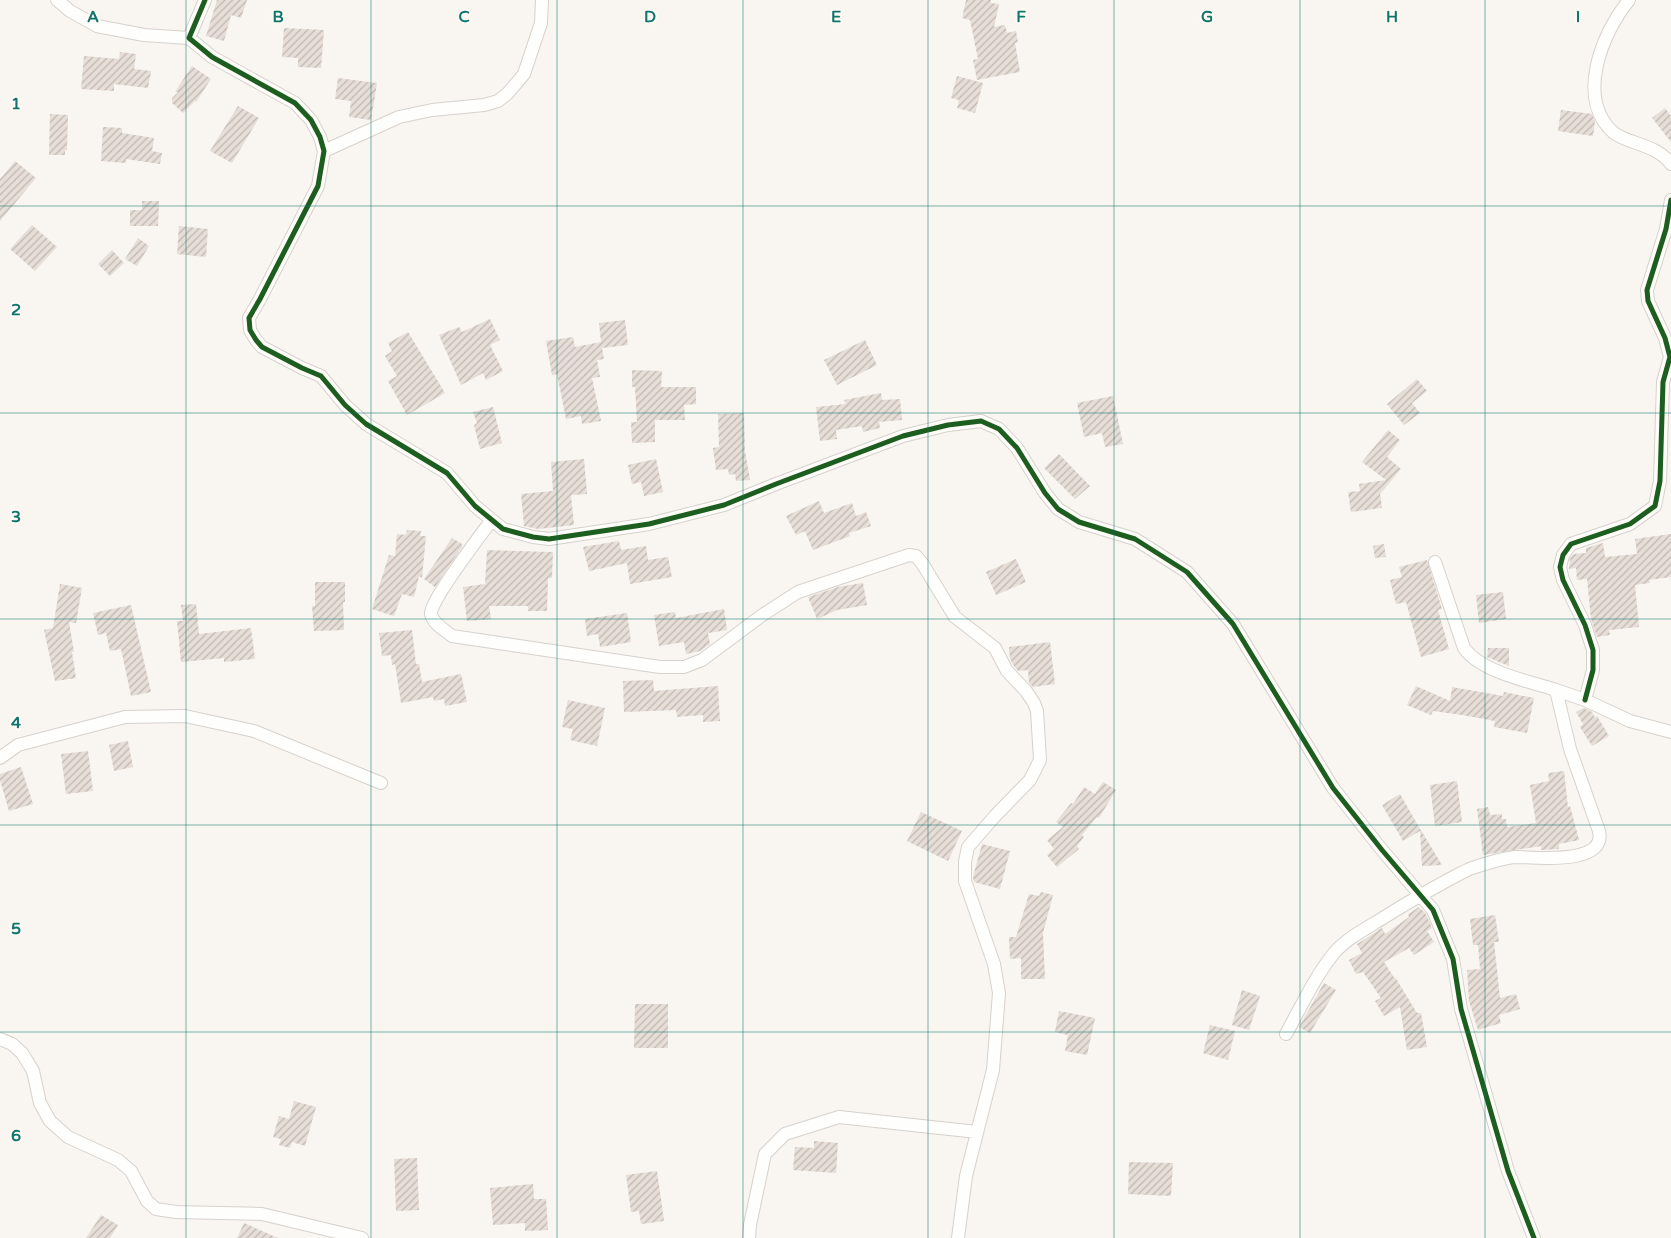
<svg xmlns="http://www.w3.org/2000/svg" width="1671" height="1238" font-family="'Varela Round',sans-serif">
<defs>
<pattern id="building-hatch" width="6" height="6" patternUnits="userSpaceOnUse" patternTransform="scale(1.25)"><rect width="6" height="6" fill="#e6ded7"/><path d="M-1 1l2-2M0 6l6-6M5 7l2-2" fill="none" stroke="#bfb7b1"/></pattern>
</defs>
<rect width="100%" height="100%" fill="#f9f5f0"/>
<path fill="url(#building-hatch)" d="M217,0H247L241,18L231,15L224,41L206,36Z
M966,0H991V3L999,4L994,27L1005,25L1007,33L1016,31L1018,42L1015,43L1020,72L977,80L973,60L978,59L970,20L962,18Z
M284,28L324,30L321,68L298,67V58L282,57Z
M120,52L136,54L134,69L151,71L148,88L114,84V91L81,89L84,56L119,59Z
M192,66L211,79L196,102L195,101L183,113L172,103V98L178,92H175Z
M957,76L983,83L975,113L957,108L959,100L951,98Z
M338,78L377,83L371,120L349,117L351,101L335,99Z
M238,106L259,118L232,163L210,151Z
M1665,108L1671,116V142L1652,118Z
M1561,110L1592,114L1595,121L1593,136L1558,131Z
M50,114L68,115L67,150H65V155H49Z
M103,127L122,128V133L154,138L152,151L162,153L160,164L126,159V163L101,161Z
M15,161L36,178L0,221V179Z
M142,201H159L158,226H130V210H142Z
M32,225L57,247L35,271L10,249Z
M179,226L208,229L206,257L177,254Z
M138,238L149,246L137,266L125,259Z
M112,250L124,263L110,276L98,264Z
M490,319L500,340L490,345L503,371L486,380L483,373L461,385L439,335L459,327L462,332Z
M625,320L628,345L602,348L604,359L597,360L600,377L592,378L601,421L582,424L581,416L566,419L557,374L552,375L546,341L573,337L575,347L601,342L599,323Z
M408,332L445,393L407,415L388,381L397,376L385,356L392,351L388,343Z
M865,340L877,365L837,385L824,360Z
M632,370L662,371L661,387H696V404L684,405L685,420H655V442L632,443L631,422H637L635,387H632Z
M1417,379L1427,391L1412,403L1420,413L1404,425L1387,404Z
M881,393L882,400L900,399L902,420L879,422L880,428L863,432L862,426L836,430L837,439L820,441L816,407L846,404L844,400Z
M1113,396L1123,444L1105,447L1102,433L1084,437L1077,403Z
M493,407L502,443L480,449L474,425L477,423L473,412Z
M744,413L745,451L750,480L736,481L735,474L729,475L728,469L716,470L713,448L719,447L718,414Z
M1388,430L1400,440L1387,457L1401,469L1380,494L1382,508L1351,512L1348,492L1360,491L1359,484L1386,480L1362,462Z
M1059,454L1090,486L1075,499L1044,468Z
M584,459L587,494L571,495L574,525L538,529L524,526L521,494L553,491L551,462Z
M656,459L663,492L644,496L641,482L632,484L628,465Z
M819,501L824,513L852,503L856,516L866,512L871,526L849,533L850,536L813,550L805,531L796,535L786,516Z
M407,530L421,531L420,536H426L422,578L419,576L414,597L402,594L394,616L372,609L389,555L395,556L397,534L406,535Z
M1671,534V577L1649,580L1650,583L1635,585L1639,627L1609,630L1610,635L1597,637L1591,619L1587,579L1577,580L1576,568L1569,569L1570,558L1574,554L1586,553V548L1603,543L1605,557L1637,554L1635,539Z
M452,538L462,544V547L435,587L424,579Z
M619,541L621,550L646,546L648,560L668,557L672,577L630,584L627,563L589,571L583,547Z
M1384,544L1386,557L1375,558L1373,546Z
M487,550L553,552L552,578H548L547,611H528V606H489L491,619L467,621L463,587L485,584Z
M1016,559L1026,582L996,595L986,572Z
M1427,560L1442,609L1438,610L1449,649L1421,657L1406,602L1396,604L1390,580L1402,577L1399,567Z
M315,582H345V602H343L344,630L314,631L312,606H315Z
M863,583L867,605L837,610L817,619L808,597L838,587Z
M60,584L82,588L76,623L69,622L74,652H72L76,678L55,681L44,630L53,628Z
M1503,592L1506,619L1479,623L1476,595Z
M196,604L199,634L251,628L255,659L224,662V658L181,662L177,621H183L181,605Z
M131,605L151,692L131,696L121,649L110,651L106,633L98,635L93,613Z
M724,609L727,630L708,633L710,644L700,651L686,654L684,642L659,646L654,615L675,612L676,618Z
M627,613L631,642L600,647L598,634L587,636L585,619Z
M412,630L416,664H419L422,682L461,674L467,702L445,706L444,699L434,701L433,697L401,703L395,664L392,665L391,655L382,656L379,633Z
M1050,642L1055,684L1033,687L1029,683L1028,670L1018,671L1014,666L1010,659L1009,647Z
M1488,648H1509V666L1487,657Z
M653,680L654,691L718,686L720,721L703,722V715L677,717L676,710L624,712L623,681Z
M1416,686L1450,701L1452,687L1503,696L1504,692L1534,698L1527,733L1494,727L1495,721L1462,715L1433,711L1431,715L1407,705Z
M568,700L605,708L597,746L570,740L573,729L562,727Z
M1584,708L1592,712L1595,718L1597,716L1609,736L1592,746L1580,727L1583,724L1576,712Z
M128,741L133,767L114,771L109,745Z
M88,751L93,791L66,794L61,754Z
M21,767L33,804L9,811L0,780V774Z
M1564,771L1568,807L1570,806L1579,840L1559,844V849L1541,850V846L1483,855L1477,809L1488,807L1490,815L1502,814V819H1506L1507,827L1536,823L1530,785L1549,781L1548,773Z
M1457,781L1462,822L1435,826L1430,785Z
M1103,782L1116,790L1099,818L1097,817L1082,835L1084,837L1077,846L1079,849L1057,867L1047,855L1054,849L1047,840L1063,827L1056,822L1071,803L1073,804L1084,787L1095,794Z
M1400,794L1419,827L1442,865L1422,866L1420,831L1403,841L1382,805Z
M921,812L962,831L948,861L907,841Z
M982,844L1010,851L1000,889L974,882L973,877Z
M1041,892L1053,895L1043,933L1045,979H1021V958L1010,959L1009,937H1016L1029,894L1039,896Z
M1419,907L1426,914L1432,928L1427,931L1434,942L1414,955L1409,948L1384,962L1395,979V977L1417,1013H1421L1427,1047L1407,1050L1400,1007L1384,1016L1375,1001L1381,998L1363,972L1356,974L1349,960L1362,953L1357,944L1382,928L1385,934L1409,917L1408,914Z
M1495,915L1499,942H1494L1500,998L1516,994L1520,1009L1499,1015L1501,1023L1478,1030L1469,1001L1467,970L1480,969L1478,945H1473L1470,919Z
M1324,983L1336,990L1310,1033L1299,1027Z
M1242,990L1260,996L1249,1030L1232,1025Z
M635,1004H668V1048H634Z
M1059,1011L1095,1018L1087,1055L1065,1051L1068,1035L1055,1032Z
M1210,1025L1235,1031L1228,1060L1203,1053Z
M294,1101L316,1107L305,1146L292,1142L290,1148L279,1145L281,1139L273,1137L279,1116L289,1119Z
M814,1141L838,1143L836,1173L793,1170L795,1147L814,1148Z
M417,1158L419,1210L396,1211L394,1159Z
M1129,1162L1173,1163L1171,1196L1128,1194Z
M657,1171L664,1221L641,1224L639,1211L631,1212L626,1175Z
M533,1184L534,1199H546L548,1230L525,1231V1223L493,1225L490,1188Z
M101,1215L118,1225L110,1238H86Z
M244,1223L278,1238H237Z"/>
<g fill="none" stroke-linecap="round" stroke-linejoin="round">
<defs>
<path id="street" d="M57,0L70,11L97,26L144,35L189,38
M205,0L189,38L212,57L295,103L311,120L320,137L324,151L318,186L260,299L249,318L250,330L256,340L262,347L302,368L321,376L345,405L366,424L447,473L475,506L503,529L533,537L549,539L649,524L724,505L776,484L903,436L948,425L981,421L999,429L1017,448L1045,493L1058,509L1079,522L1135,539L1187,572L1233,624L1333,788L1382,850L1433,910L1453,959L1461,1009L1508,1171L1534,1238
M1629,0C1602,33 1575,99 1614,133C1618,136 1623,138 1628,140C1644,146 1661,150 1671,164
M324,151L399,117L432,110L484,105L498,101L508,93L524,74L541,23L542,0
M491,521C482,533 428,604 431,614C433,624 445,630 452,636L660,667H684L702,660L761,616L798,592L909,555L916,556L922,563L955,617L995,648L1007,671L1026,691L1034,703L1037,711L1040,760L1030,780L995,816L968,847L965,862V881L994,964L999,993L993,1070L966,1176L958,1238
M1435,562L1464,648C1481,672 1528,681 1556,690
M1585,700L1593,670V650L1585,625L1563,580L1560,567L1563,555L1571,544L1630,524L1655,506L1660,481L1663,382L1670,357L1665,338L1648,301L1647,290L1666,229L1671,200
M0,758L18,745L125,717L185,716L254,731L381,783
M1286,1034C1301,1007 1314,978 1334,953C1347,938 1367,928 1383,918C1405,904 1426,892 1448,880C1456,876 1464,871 1472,868C1485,864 1502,858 1516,857C1534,857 1607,866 1599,831L1570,749L1556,690L1585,700L1630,721L1671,732
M0,1039L12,1044L22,1053L33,1071L40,1103L50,1121L68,1137L118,1160L131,1171L147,1201L156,1209L176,1212L262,1214L362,1238
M749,1238L750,1225L765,1154L785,1134L839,1117L977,1132"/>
</defs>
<use href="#street" stroke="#d7d1cb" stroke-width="14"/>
<use href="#street" stroke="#fefefd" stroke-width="12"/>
<defs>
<path id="cycleway" d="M205,0L189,38L212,57L295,103L311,120L320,137L324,151L318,186L260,299L249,318L250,330L256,340L262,347L302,368L321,376L345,405L366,424L447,473L475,506L503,529L533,537L549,539L649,524L724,505L776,484L903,436L948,425L981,421L999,429L1017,448L1045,493L1058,509L1079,522L1135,539L1187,572L1233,624L1333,788L1382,850L1433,910L1453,959L1461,1009L1508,1171L1534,1238
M1585,700L1593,670V650L1585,625L1563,580L1560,567L1563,555L1571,544L1630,524L1655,506L1660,481L1663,382L1670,357L1665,338L1648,301L1647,290L1666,229L1671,200"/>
</defs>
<use href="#cycleway" stroke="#fffaf3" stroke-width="8"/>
<use href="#cycleway" stroke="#1b5e20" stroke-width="5"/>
</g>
<path fill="none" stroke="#0f766e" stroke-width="1" stroke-opacity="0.55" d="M186,0V1238M371,0V1238M557,0V1238M743,0V1238M928,0V1238M1114,0V1238M1300,0V1238M1485,0V1238M0,206H1671M0,413H1671M0,619H1671M0,825H1671M0,1032H1671"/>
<g font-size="16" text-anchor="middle" font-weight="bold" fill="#0f766e" stroke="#fffaf3" stroke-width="4" stroke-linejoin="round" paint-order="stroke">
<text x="93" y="22">A</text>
<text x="278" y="22">B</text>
<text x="464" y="22">C</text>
<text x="650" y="22">D</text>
<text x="836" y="22">E</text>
<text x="1021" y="22">F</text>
<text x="1207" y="22">G</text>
<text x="1392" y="22">H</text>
<text x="1578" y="22">I</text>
<text x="16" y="109">1</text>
<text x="16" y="315">2</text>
<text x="16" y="522">3</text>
<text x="16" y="728">4</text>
<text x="16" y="934">5</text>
<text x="16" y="1141">6</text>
</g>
</svg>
